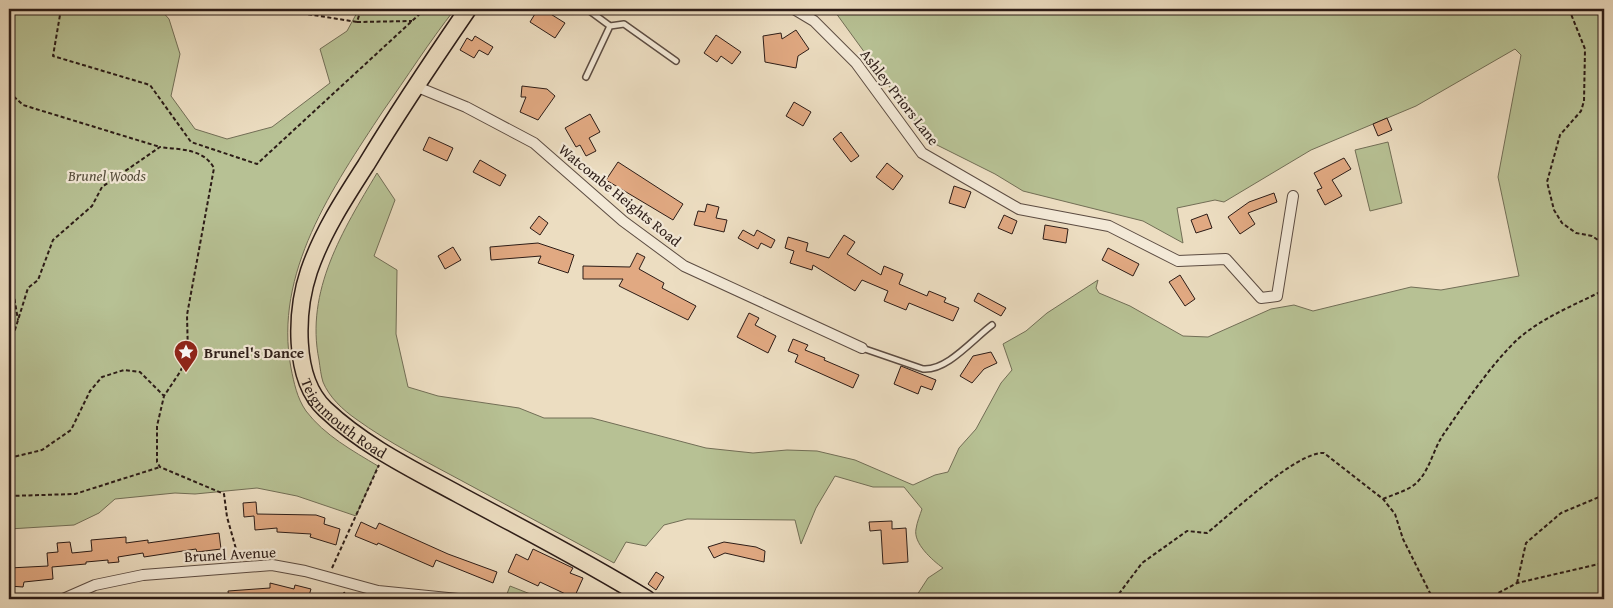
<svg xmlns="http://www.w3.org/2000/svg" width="1613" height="608" font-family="'Gentium Book Plus',serif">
<rect width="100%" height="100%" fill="#ecddc1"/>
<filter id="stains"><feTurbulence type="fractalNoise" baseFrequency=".004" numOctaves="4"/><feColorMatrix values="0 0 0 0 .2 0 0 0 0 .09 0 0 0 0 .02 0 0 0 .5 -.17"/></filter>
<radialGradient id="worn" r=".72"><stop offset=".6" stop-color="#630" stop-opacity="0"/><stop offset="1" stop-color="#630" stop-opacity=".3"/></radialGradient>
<path fill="#b7c194" stroke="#726e56" d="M9,9H160L169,19L180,54L171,96L195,129L227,139L272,127L330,83L320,49L347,31L359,9H455C429,42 407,77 383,111C333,187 273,273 291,368C294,383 297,398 306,411C324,435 353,451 378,466L356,516L297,496L257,488L195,494L175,493L115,499L99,513L74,525L9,529Z
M833,9H1604V599H836L830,596L917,595L928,578L943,568C932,560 913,543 916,529C917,522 920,515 922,509L904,487H873L835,476L816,508L801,544L795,520L687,519L664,525L646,546L626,542L614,563C564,536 514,509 464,482C427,462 389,443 356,419C343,410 329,397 323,382C321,376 320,367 319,360C305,291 343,230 377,173L395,200L374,256L397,270L396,334L408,387L438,396L519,408L544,418H592L706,448L753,453L787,450L817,451L855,460L913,485L935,475L948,472L959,448L976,429L1001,383L1012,370L1003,344L1026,331L1047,313L1098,280L1096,288L1099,293L1130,306L1183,336L1208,337L1271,309L1294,305L1313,311L1411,287L1441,290L1519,276L1498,177L1521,55L1515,49L1416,106L1311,150L1224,202L1215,200L1177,208L1183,243L1143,221L1023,191L995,174L929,141Z
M1388,142L1402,203L1370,211L1355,150Z
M510,586L543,599H505Z"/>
<path fill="#e1a982" stroke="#2c1c17" d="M538,9H552L549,13L565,23L555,38L530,22Z
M796,30L809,49L798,56L796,68L765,62L763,36L781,33L782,39Z
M716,35L741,52L732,64L721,56L717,62L704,53Z
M475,36L493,47L488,55L479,50L474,58L460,50L467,38L472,41Z
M522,86L547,89L555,96L538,120L520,112L526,97H521Z
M794,102L811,112L803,126L786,116Z
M590,114L600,132L589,138L596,151L586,156L580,145L576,147L565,128Z
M1387,118L1392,130L1378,136L1373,124Z
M841,132L859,156L851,162L833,139Z
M429,137L453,148L447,161L423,150Z
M1344,158L1351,169L1332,180L1342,196L1325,205L1317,190L1322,188L1314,173Z
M480,160L506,175L500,186L473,172Z
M618,162L683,204L673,220L606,180Z
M887,163L903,176L893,190L876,177Z
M954,186L971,192L965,208L949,203Z
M1274,193L1277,202L1248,213L1255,224L1240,234L1228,217L1249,202Z
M707,204L719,207L716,218L727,220L724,232L694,225L698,211L705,212Z
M1207,214L1212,228L1196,233L1191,220Z
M1004,215L1017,221L1012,234L998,228Z
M539,216L548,223L540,235L530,228Z
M1045,225L1068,229L1066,243L1043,239Z
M743,230L754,236L757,230L775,240L771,248L761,243L758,249L738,238Z
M844,235L855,242L847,254L881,275L884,266L903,274L899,284L927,296L929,291L946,298L944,302L959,308L953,321L909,303L906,310L884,301L888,291L862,280L855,291L813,265L812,270L790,263L794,251L785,248L788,237L808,243L806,251L829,258Z
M538,243L574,255L568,273L538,263L541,256L491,260L490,247Z
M453,247L461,260L445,269L438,256Z
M1108,248L1139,264L1133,276L1102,260Z
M637,253L645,257L639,269L664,283L662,288L696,306L688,320L619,286L623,279H583V266L630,267Z
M1180,275L1195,299L1185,306L1169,282Z
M978,293L1006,308L1001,316L974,301Z
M749,313L759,318L755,325L776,336L768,353L737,337Z
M793,339L808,345L805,350L825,358L824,360L859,375L853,388L795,362L798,355L788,351Z
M991,352L997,363L984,369L972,383L960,376L973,356Z
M901,366L936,380L932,390L921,386L918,394L894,384Z
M256,502L257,514L316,515L325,518L324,524L340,529L336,545L310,537L311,534L277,532V528L255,530L254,516L244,517L243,503Z
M892,521V529L906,528L908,562L883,564L881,530L870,531L869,522Z
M361,522L376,529L379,523L448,554L497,572L493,583L436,560L433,567L378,543L377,545L355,536Z
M219,533L221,549L197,552L196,549L144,557L143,553L118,557L119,562L108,563V560L86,562V564L52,567L53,579L24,582L23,587L9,586V568L48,566L47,553L58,552L57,543L70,542L72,553L92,551L91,540L126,537V543L148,540V543Z
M724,542L756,547L765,551L764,562L725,553L714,558L708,547Z
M533,549L573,568L570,573L583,578L574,598L540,582L538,586L508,572L516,554L528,560Z
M656,572L664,577L656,590L648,584Z
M270,583L294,589L295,585L311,589L308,599H229L228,591L270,588Z"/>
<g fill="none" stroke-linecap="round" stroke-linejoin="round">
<defs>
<path id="service" d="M587,9L610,26L624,24L676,61
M586,77L610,26
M862,348L923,369C947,371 973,339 992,325"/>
<path id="minor" d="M794,9L814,21L856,63L922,153L1019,209L1109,226L1178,261L1226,259L1261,298L1277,296L1293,196
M415,86L466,107L534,143L623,221L684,266L862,348
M63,599L95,585L143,575L272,565L305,571L378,591L458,599"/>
<g id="primary">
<path id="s1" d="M468,9C433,60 398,112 366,165C344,199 322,233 309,271C296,310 292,378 325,409C364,446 412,469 458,494C521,528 586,561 647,599"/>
</g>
</defs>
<use href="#service" stroke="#5c4c42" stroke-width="8"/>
<use href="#minor" stroke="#5c4c42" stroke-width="12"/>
<use href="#primary" stroke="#2c1c17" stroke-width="19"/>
<path stroke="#2c1c17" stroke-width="2" stroke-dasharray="4 2.5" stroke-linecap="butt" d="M61,9L53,56L150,85L191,142L257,164L425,9
M276,9L357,22L361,9
M1569,9L1585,49L1584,101L1581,111L1560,135L1547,182L1554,210L1562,223L1576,233L1592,236L1604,244
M357,22L412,21
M9,92L23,105L160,147
M9,267L18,320
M9,349L28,288L38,280L53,240L92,206L102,187L160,147C180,150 203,148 214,168L187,315L188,355L180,372L164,396L157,426V462L160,467L224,494L227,517L238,556
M9,458L42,450L71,430L90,391L102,377L124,370L140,372L164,396
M9,496L75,494L160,467
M1383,499C1392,495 1403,492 1411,487C1429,476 1432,451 1443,435C1463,406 1492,363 1518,339C1543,317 1575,305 1604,290
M332,568L379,465
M1517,583L1526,543L1561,513L1604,495
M344,592L346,599
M1115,599L1142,563L1187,531L1207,533C1230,515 1297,451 1324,453L1383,499L1395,514L1403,539L1433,599
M1487,599L1517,583L1599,564L1604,555"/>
<use href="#service" stroke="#f3e9d7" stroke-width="5"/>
<use href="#minor" stroke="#f3e9d7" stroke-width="10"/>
<use href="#primary" stroke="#ecddc1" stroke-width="16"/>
</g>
<defs>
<symbol id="sight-pin" viewBox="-11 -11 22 30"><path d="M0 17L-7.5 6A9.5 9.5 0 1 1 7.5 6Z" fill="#8f2418" stroke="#f3e9d7"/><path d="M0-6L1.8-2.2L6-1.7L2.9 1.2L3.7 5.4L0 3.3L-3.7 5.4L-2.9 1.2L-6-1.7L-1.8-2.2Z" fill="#fff"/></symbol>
</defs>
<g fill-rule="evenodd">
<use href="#sight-pin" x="172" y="338" width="28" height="38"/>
</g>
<g text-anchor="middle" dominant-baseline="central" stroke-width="4.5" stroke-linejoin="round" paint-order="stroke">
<g font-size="15" fill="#2c1c17" stroke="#f3e9d7">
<text transform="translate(900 97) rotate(52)">Ashley Priors Lane</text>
<text transform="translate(620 195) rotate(39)">Watcombe Heights Road</text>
<text stroke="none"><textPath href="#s1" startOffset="472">Teignmouth Road</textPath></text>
<text transform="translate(230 554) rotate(-3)">Brunel Avenue</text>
</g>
<g font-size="15" font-style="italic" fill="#564e3c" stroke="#f3e9d7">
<text x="107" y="175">Brunel Woods</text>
</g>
<g font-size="15" font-weight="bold" fill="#2c1c17" stroke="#f3e9d7" text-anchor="start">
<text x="204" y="352">Brunel's Dance</text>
</g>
</g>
<rect width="1613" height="608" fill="none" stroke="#ecddc1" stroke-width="30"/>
<rect x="10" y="10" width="1593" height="588" fill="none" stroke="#2c1c17" stroke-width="2.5"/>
<rect x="15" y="15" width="1583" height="578" fill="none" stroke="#2c1c17"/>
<rect width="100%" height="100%" filter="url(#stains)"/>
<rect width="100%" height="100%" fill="url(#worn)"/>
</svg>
